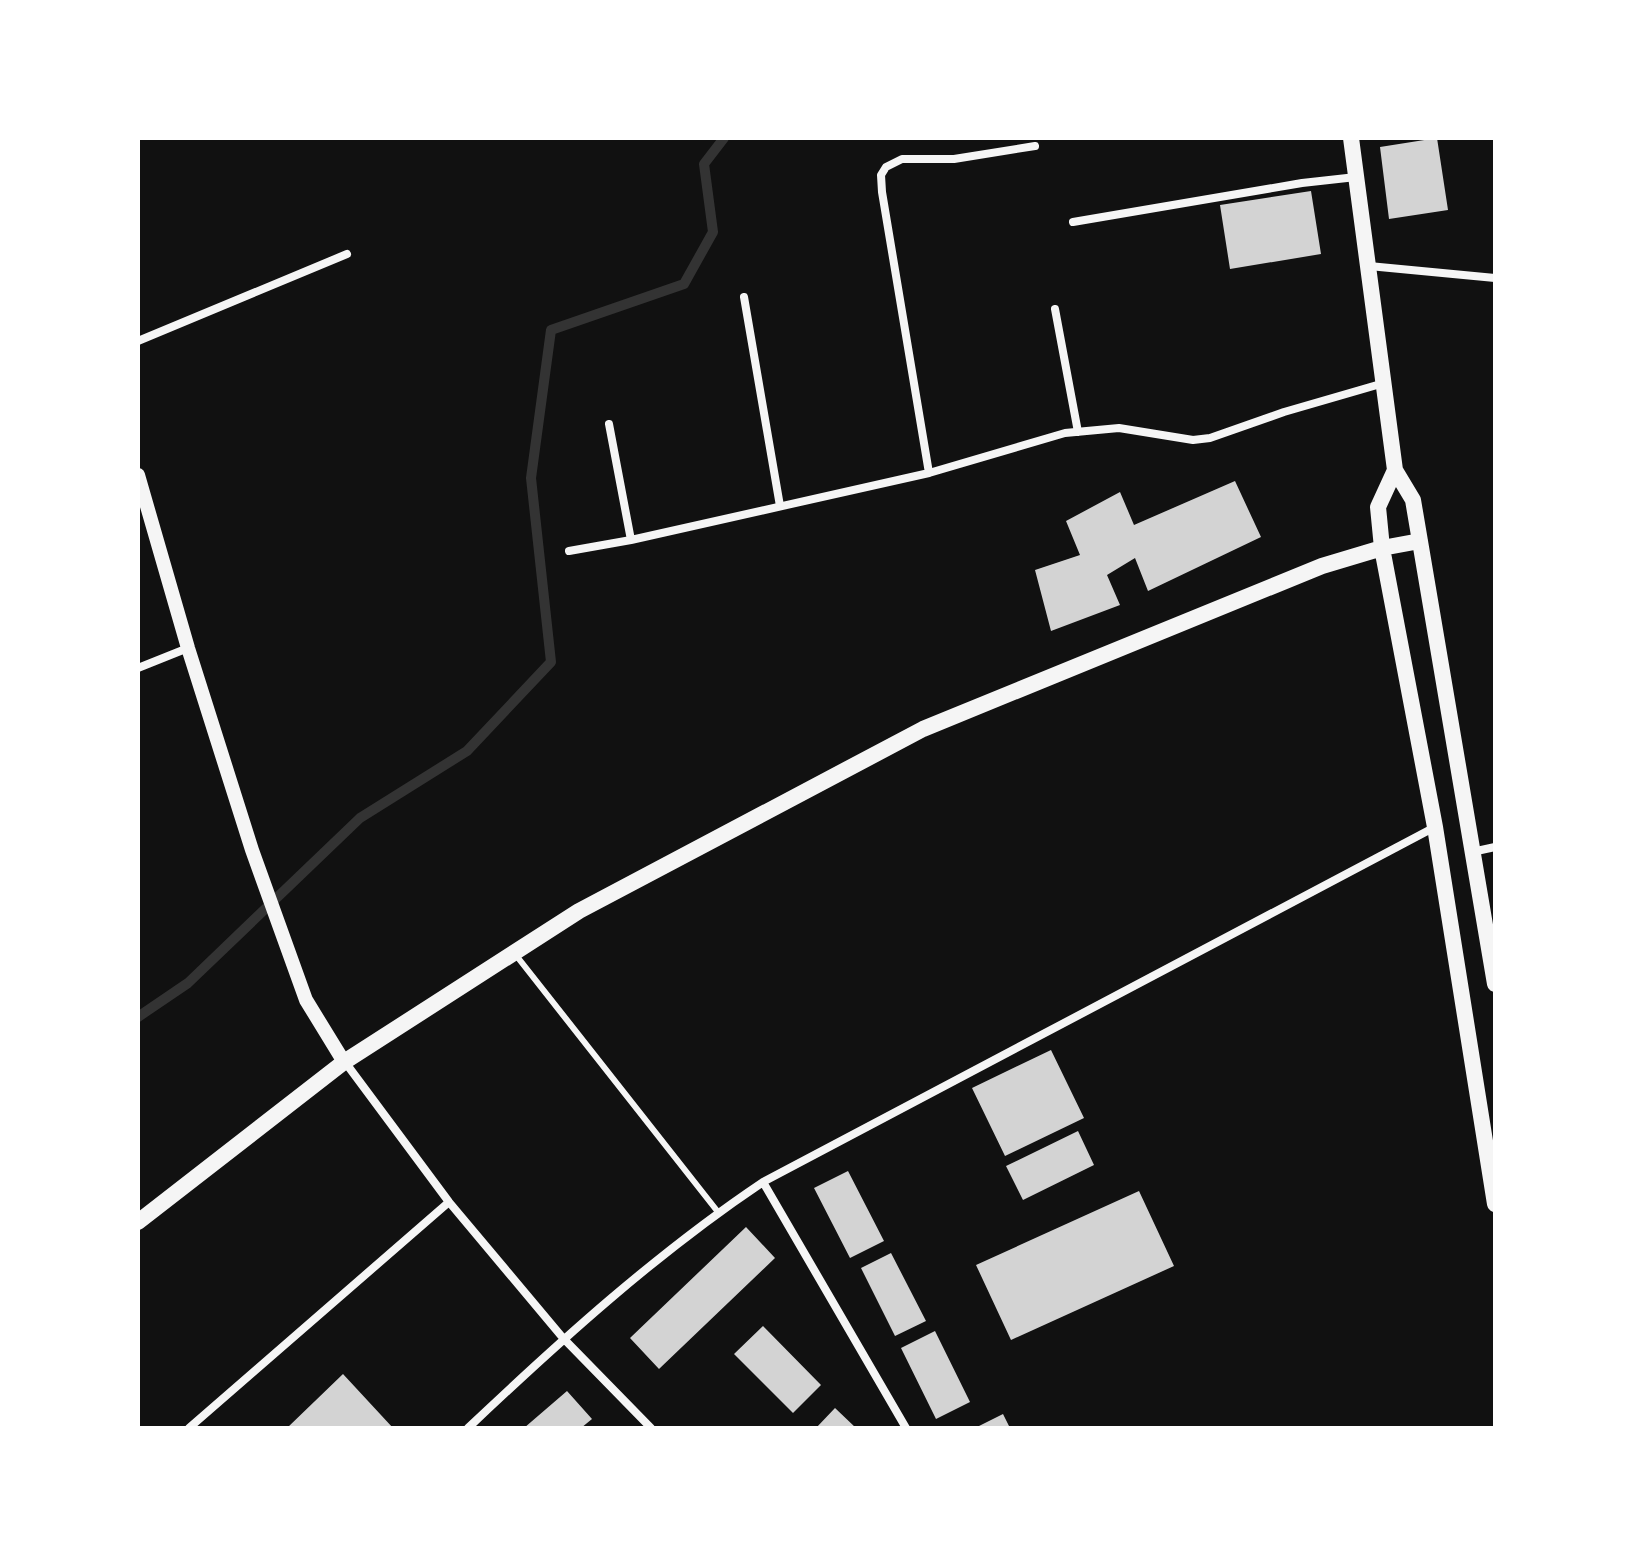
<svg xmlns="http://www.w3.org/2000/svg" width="1633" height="1566" font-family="Ubuntu,sans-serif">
<rect width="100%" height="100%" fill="#111"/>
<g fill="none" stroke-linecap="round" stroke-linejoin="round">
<path stroke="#333" stroke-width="10" d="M138,1017L188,983L360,818L467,751L551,662L531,478L551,330L684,284L713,232L704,164L724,138"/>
</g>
<path fill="#d3d3d3" d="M1437,138L1448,210L1389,219L1380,147Z
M1311,191L1321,254L1230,269L1220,205Z
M1235,481L1261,537L1148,591L1135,558L1107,575L1120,605L1051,631L1035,570L1080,555L1066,521L1120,492L1134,525Z
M1051,1050L1084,1118L1005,1156L972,1088Z
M1078,1131L1094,1165L1023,1200L1006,1166Z
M848,1171L884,1241L850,1258L814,1188Z
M1139,1191L1174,1266L1011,1340L976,1265Z
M746,1227L775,1258L659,1369L630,1338Z
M891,1253L926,1321L895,1336L861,1268Z
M763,1326L821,1385L793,1413L734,1354Z
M935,1331L970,1402L936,1419L901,1348Z
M343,1374L393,1428H287Z
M567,1391L592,1419L581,1428H524Z
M835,1408L856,1428H816Z
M1003,1414L1010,1428H975Z"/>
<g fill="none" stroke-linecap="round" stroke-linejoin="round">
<path stroke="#f5f5f5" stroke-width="6" d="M515,954L718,1212"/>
<path stroke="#f5f5f5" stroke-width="8" d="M1035,146L954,159H902L886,167L881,175L882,192L929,473L1065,433L1119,428L1193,440L1210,438L1284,412L1384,383
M1073,222L1302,183L1356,177
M1369,266L1495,278
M744,297L780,506
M1055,309L1078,432
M138,341L347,254
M609,424L631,540
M569,551L631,540L929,473
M138,668L188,648
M1472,852L1495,847
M345,1062L449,1202L563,1338L651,1428
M763,1182L906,1428
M189,1428L449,1202
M468,1428C561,1340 657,1253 763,1182L1435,827"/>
<path stroke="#f5f5f5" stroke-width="14" d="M138,475L188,648L252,850L306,1000L344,1062"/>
<path stroke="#f5f5f5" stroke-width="16" d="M1351,138L1395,470L1413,500L1495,984
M1395,470L1378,507L1382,548L1435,827L1495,1204
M138,1222L344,1062L579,911L923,729L1322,566L1382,548L1420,541"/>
</g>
<rect width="1633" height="1566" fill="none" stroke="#ffffff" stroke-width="280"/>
</svg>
